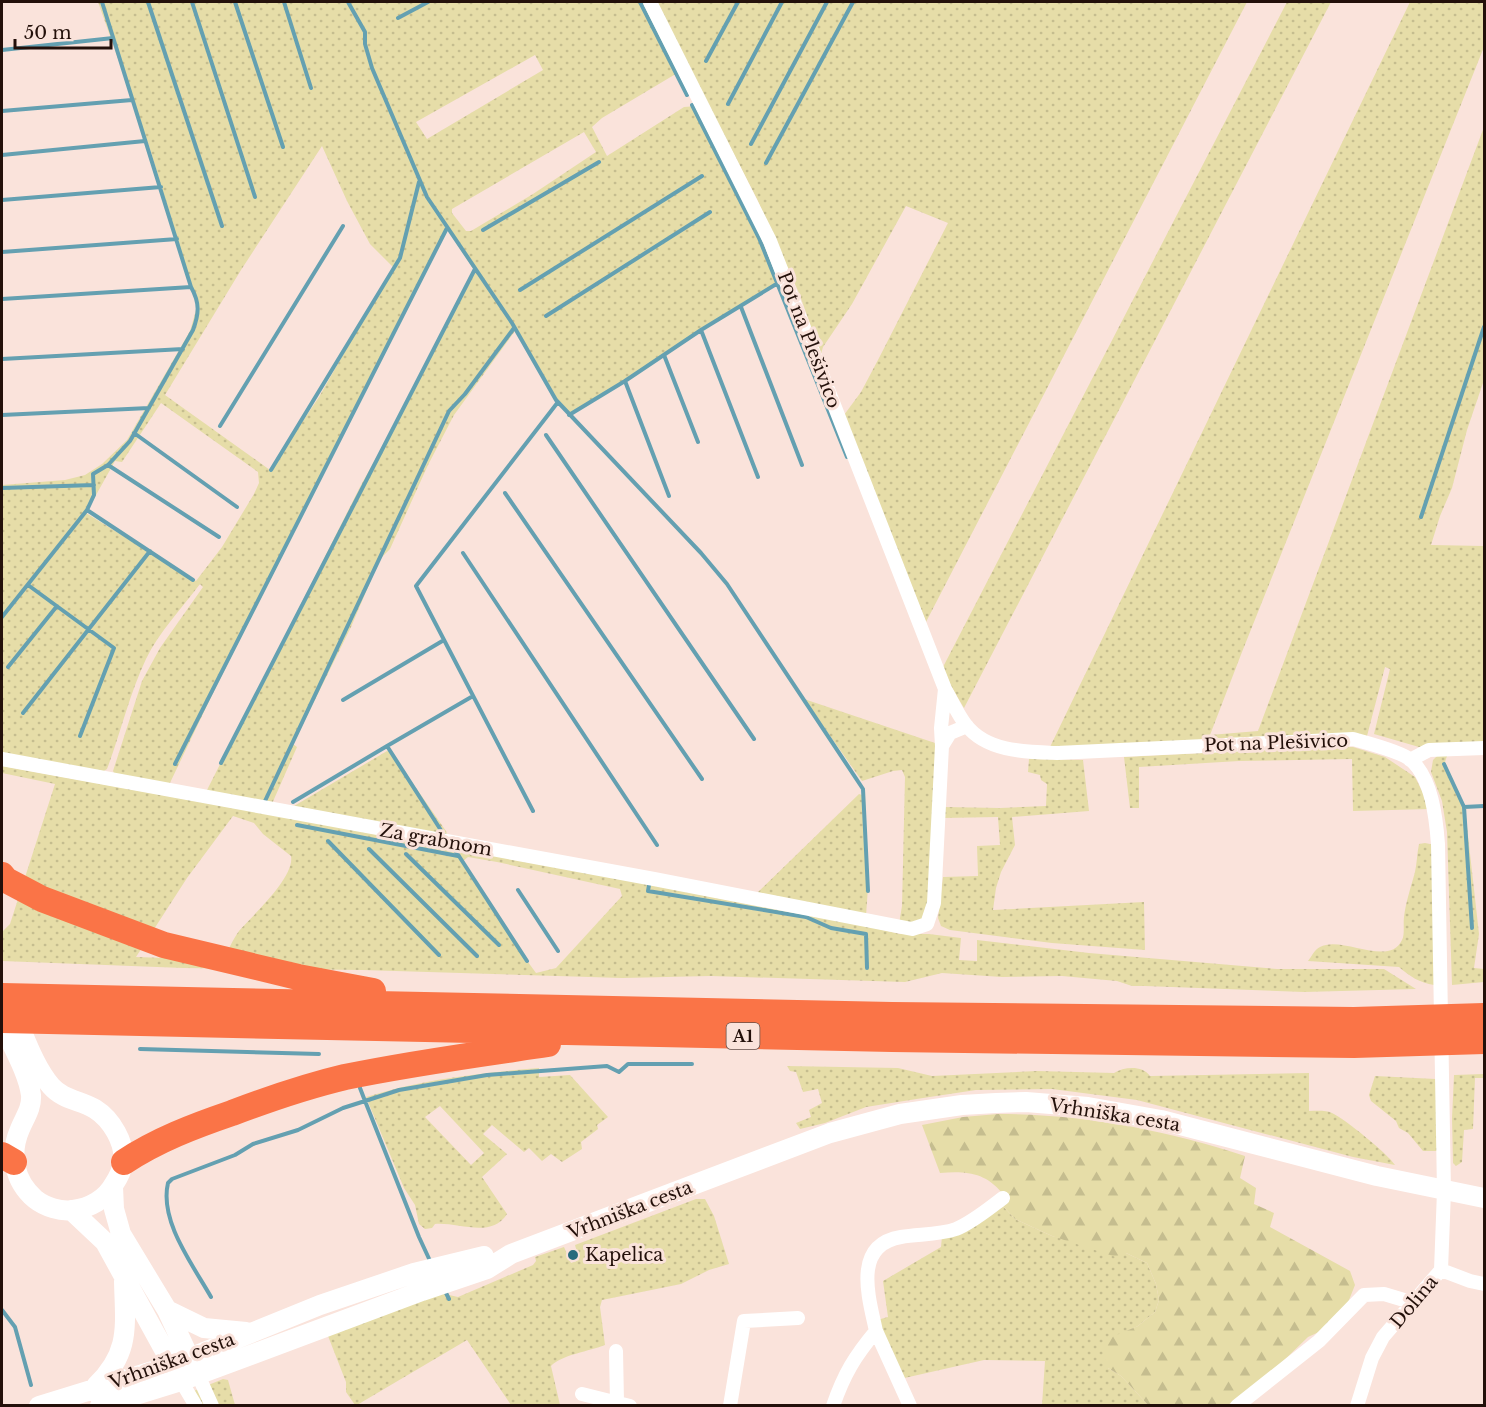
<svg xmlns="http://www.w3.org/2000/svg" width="1486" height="1407" font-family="'Libre Baskerville',serif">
<defs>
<pattern id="grass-dots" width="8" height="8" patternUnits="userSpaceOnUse" patternTransform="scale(1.5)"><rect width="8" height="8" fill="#e6dda8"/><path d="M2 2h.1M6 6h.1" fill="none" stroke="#c5bd8f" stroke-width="1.8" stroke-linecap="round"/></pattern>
<pattern id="forest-firs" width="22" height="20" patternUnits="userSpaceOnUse" patternTransform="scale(1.5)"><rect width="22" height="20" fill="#e6dda8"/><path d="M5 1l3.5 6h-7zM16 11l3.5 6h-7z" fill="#c5bd8f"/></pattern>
</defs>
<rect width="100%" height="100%" fill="#fae3db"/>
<path fill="url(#grass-dots)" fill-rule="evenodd" d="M98,2H644L679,72L602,118L592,127L607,156L684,107L697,106L757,227L778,283L569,415L558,402L515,331L454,415L428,465L390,549L380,559L351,627L293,744L297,747L271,806L205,794L361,485L410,397L474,270L447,229L213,693L168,787L116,777L113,771L142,681L160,648L203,587L200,584C182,608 159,632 146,659C129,695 121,732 107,769L99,774L2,756V485L65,480L85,475L102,464L127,440L190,331L197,307L150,149ZM535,55L543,70L427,139L416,122ZM584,132L596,152L533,194L471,231H466L452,213V209ZM322,146L347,201L370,244L393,267L319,397L270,470L165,395L241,270ZM161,403L258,472L259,483L254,494L222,547L196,581L86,513L115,461L122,462Z
M655,2H1247L926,622L844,415L861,392L879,358L948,223L906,206L852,304L823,347L821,354L799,293L757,199Z
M1287,2H1331L964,708L952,688L943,667Z
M1410,2H1484V47L1242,652L1210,735L1258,731L1484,127V380L1467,430L1452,488L1440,516L1431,545L1484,546V744L1419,747L1374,734L1390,669L1385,667L1367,736L1350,734L1050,747Z
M804,699L938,744C937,776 939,895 924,916C919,925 908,923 899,924L902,906L905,777L902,770L893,771L862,781Z
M1324,747H1353L1385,757L1415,777L1431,809L1353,811L1352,759L1239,761L1139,767V808H1130L1124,757Z
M387,751L391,752L446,831L448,838L289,809Z
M1448,753L1445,762L1465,809L1479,934L1474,968L1484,969V982L1452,985L1447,832L1442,801L1431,772L1433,760L1439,754Z
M1029,759L1083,760L1089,811L1012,817L1015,845L1001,872L996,888L993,910L1144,902L1145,950L1052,943L950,930L941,926L938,918L943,877L978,876L977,846L1000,845L998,817L943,818V807L1000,808L1046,806L1047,784L1041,780L1040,775L1028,772Z
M2,766L799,910L900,934H929L961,938L959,960L977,961V940L1089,953L1277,969H1384L1416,989L1304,992L1145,986H1132L1117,981L1062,976L1002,977L942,973L905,982L711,976L622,978L362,970L183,968L2,961V932L10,924L55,784L2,773ZM233,816L254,823L263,834L291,856C295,877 253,915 239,931C233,939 228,951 223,960L136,957L187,878ZM468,857L497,862L620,889L622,896L556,968L536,973L512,940L463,861Z
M859,794L865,796L868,887L866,916L757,893Z
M1425,843L1435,845L1434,985C1420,983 1409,976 1399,967L1308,961C1312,956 1314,950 1320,947C1342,935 1389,968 1402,940C1405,934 1403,924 1404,917C1406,901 1411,887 1415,872C1417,863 1417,853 1419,844Z
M787,1066L898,1068L932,1076L1037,1071L1114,1073C1124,1067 1142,1065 1150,1076L1309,1073V1111C1316,1111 1326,1110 1332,1113C1345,1119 1388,1154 1395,1165L1353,1157L1137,1100L1052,1089L976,1090L923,1098L866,1107L825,1123L800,1129L796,1123L811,1117L809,1110L822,1103L818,1089L803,1092L796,1072L790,1071Z
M539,1068V1077L570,1075L608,1117L597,1125L598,1129L581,1142L582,1149L562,1162L551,1154L542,1161L529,1148L524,1152L492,1125L483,1134L507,1154L482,1177L507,1214C491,1239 459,1222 435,1224L432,1228L425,1229L419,1224L415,1205L404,1188L366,1097C422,1079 481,1073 539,1068ZM440,1106L484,1153L471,1165L425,1117Z
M1484,1074V1078H1475L1473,1129L1464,1130L1462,1162L1456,1166L1453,1163L1452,1118L1454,1075Z
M1375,1076L1436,1079L1438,1151H1423L1408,1133L1399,1128L1396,1121L1371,1101L1369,1095Z
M696,1199H705L714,1216L729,1264L709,1270L681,1284L602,1300L600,1307L605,1345C590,1351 561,1355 551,1366L560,1405H511L467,1340L357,1405H355L346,1392V1382L328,1336L447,1290L449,1295L458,1297L533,1265L536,1261L535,1257L564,1247L571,1263L579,1260L575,1245Z
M1001,1204L1015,1219L1052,1236L1126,1253L1147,1263L1156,1284L1159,1300L1155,1312L1138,1326L1127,1331L1108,1368L1121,1376L1148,1405H1042L1045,1361L984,1360L900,1379L877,1320L888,1317L883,1281L941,1247L942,1236Z
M223,1379L228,1380L235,1405H189L184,1395Z"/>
<path fill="url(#forest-firs)" d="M998,1114C1084,1114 1165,1130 1245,1156L1240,1178L1256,1188L1254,1204L1274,1213L1270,1227L1350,1271L1355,1285L1347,1305L1319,1332L1308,1337L1273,1371L1228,1405H1148L1121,1376L1108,1368L1102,1350L1109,1338L1138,1326L1155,1312L1159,1300L1156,1284L1147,1263L1126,1253L1116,1257L1052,1236L1015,1219L1001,1204L1002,1193C985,1172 965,1171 940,1173L922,1125L963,1117Z"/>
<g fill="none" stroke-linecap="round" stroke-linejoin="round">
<path stroke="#64a0b1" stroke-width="4" d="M148,2L222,226
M192,2L255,197
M235,2L283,147
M284,2L311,88
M348,2L365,32V44L372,68L427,197L512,323L556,400L701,553L727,584L863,789L868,891
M640,2L687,95
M398,18L428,2
M2,50L113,38
M706,61L738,2
M728,104L782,2
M692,105L759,238L847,457
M2,111L132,100
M751,144L827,2
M2,155L145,141
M766,163L853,2
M2,200L161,187
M483,230L599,162
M2,252L177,239
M520,290L702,176
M2,299L191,287
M741,307L802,465
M546,316L710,212
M701,330L758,477
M664,355L698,442
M2,359L183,349
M625,381L669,496
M2,415L149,408
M569,415L625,381L701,330L778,283
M220,426L343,226
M134,433L237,507
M546,435L754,739
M108,465L219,537
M271,470L400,258L419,182
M2,488L94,485
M505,493L702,779
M87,510L193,580
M1421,517L1484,327
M463,553L657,845
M28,585L114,648L80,736
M2,617L87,510L94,495L93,474L108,465L130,441L193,330C199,314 200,303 191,287L102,2
M8,667L57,606
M343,700L444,640
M23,713L150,551
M221,763L475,269
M175,764L447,228
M1444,764L1464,807L1472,928
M265,801L449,411L465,394L514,328
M293,802L387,746
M1464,807L1484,806
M533,811L416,586L558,402
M297,825L458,856
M444,835L387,746L473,696
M328,841L439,955
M369,849L477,956
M455,850L527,961
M406,854L499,945
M649,885L648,891L806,917L831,928L866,934L867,968
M518,890L558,951
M140,1049L319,1054
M360,1088L365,1101L399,1090L487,1075L607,1066L619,1072L628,1064H692
M444,1289L449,1299
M211,1297C193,1265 159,1221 168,1183L172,1179L235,1155L253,1144L298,1130L343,1108L365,1101L419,1237L431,1263
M2,1310L15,1327L31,1385"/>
<path stroke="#fff" stroke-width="14" d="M650,2L770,241L945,689C952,701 958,715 966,725C987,752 1026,752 1057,753L1353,739C1367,743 1400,751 1411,760C1432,779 1436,818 1438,844L1444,1191L1441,1270L1383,1337L1372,1358L1357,1406
M942,746L941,728L945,689
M2,759L654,879L912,929L927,924L934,903L942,746L950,733L967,726
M1410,760L1429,750L1484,748
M1441,1270L1470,1281L1484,1284
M876,1331C869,1298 852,1245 901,1237C919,1234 939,1235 956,1229C973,1222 988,1209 1003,1198
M616,1351L617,1402
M198,1375L212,1406
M181,1381L196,1406
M582,1394L630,1406
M730,1406L744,1321L798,1318
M833,1406C844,1374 855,1356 876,1331L910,1406
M1237,1406L1319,1341L1364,1295L1384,1294L1414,1303"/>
<path stroke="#fff" stroke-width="20" d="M2,1023C11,1044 28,1072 31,1095C32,1108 25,1117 20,1129C9,1154 14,1181 35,1199C45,1207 61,1212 73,1210C90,1208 106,1199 114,1184C118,1178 122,1170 123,1163C126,1143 111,1119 95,1109C80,1100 63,1100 51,1086C33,1065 24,1034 12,1009
M113,1187L114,1209L121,1234L167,1310L195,1370
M71,1210L105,1242L178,1375
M167,1310L204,1328L246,1332
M96,1386C131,1352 125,1326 124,1281
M39,1406L172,1365L320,1305L414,1273L484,1256
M100,1406L181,1381L422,1291L487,1269L511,1254L830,1133L900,1114L962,1105L996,1103L1026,1102L1088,1107L1161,1120L1377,1176L1484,1198"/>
<path stroke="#fa7447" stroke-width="26" d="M2,875L6,880L42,899L164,945L298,977L373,991
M2,996L892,1015L1354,1020L1484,1016
M2,1020L892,1039L1354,1045L1484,1041
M2,1155L14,1162
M124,1162C157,1140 194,1126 232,1113C269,1099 307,1086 345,1077C412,1063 480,1054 548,1044"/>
</g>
<circle fill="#296b7d" stroke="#fae3db" stroke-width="2" cx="573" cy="1255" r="6"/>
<g text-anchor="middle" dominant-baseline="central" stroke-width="6" stroke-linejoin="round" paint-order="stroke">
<rect fill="#fae3db" stroke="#644f49" stroke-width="1.5" x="726.5" y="1023" width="33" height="26" rx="4.5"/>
<g font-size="16" font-weight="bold" fill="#23100a">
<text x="743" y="1036">A1</text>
</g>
<g font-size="18" fill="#23100a" stroke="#fae3db">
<text transform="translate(809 340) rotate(69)">Pot na Plešivico</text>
<text transform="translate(1276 743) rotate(-2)">Pot na Plešivico</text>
<text transform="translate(436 840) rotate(10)">Za grabnom</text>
<text transform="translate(1115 1115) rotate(9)">Vrhniška cesta</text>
<text transform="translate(630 1210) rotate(-21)">Vrhniška cesta</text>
<text transform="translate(1414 1302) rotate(-50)">Dolina</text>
<text transform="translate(172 1361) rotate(-20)">Vrhniška cesta</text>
</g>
<g font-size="18" fill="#23100a" stroke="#fae3db" text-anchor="start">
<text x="585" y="1255">Kapelica</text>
</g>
</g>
<rect width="1486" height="1407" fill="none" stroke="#23100a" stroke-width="6"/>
<path d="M15 39v9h96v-9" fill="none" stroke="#23100a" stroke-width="3"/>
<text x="24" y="39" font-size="18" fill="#23100a" stroke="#fae3db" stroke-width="4.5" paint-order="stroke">50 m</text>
</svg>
